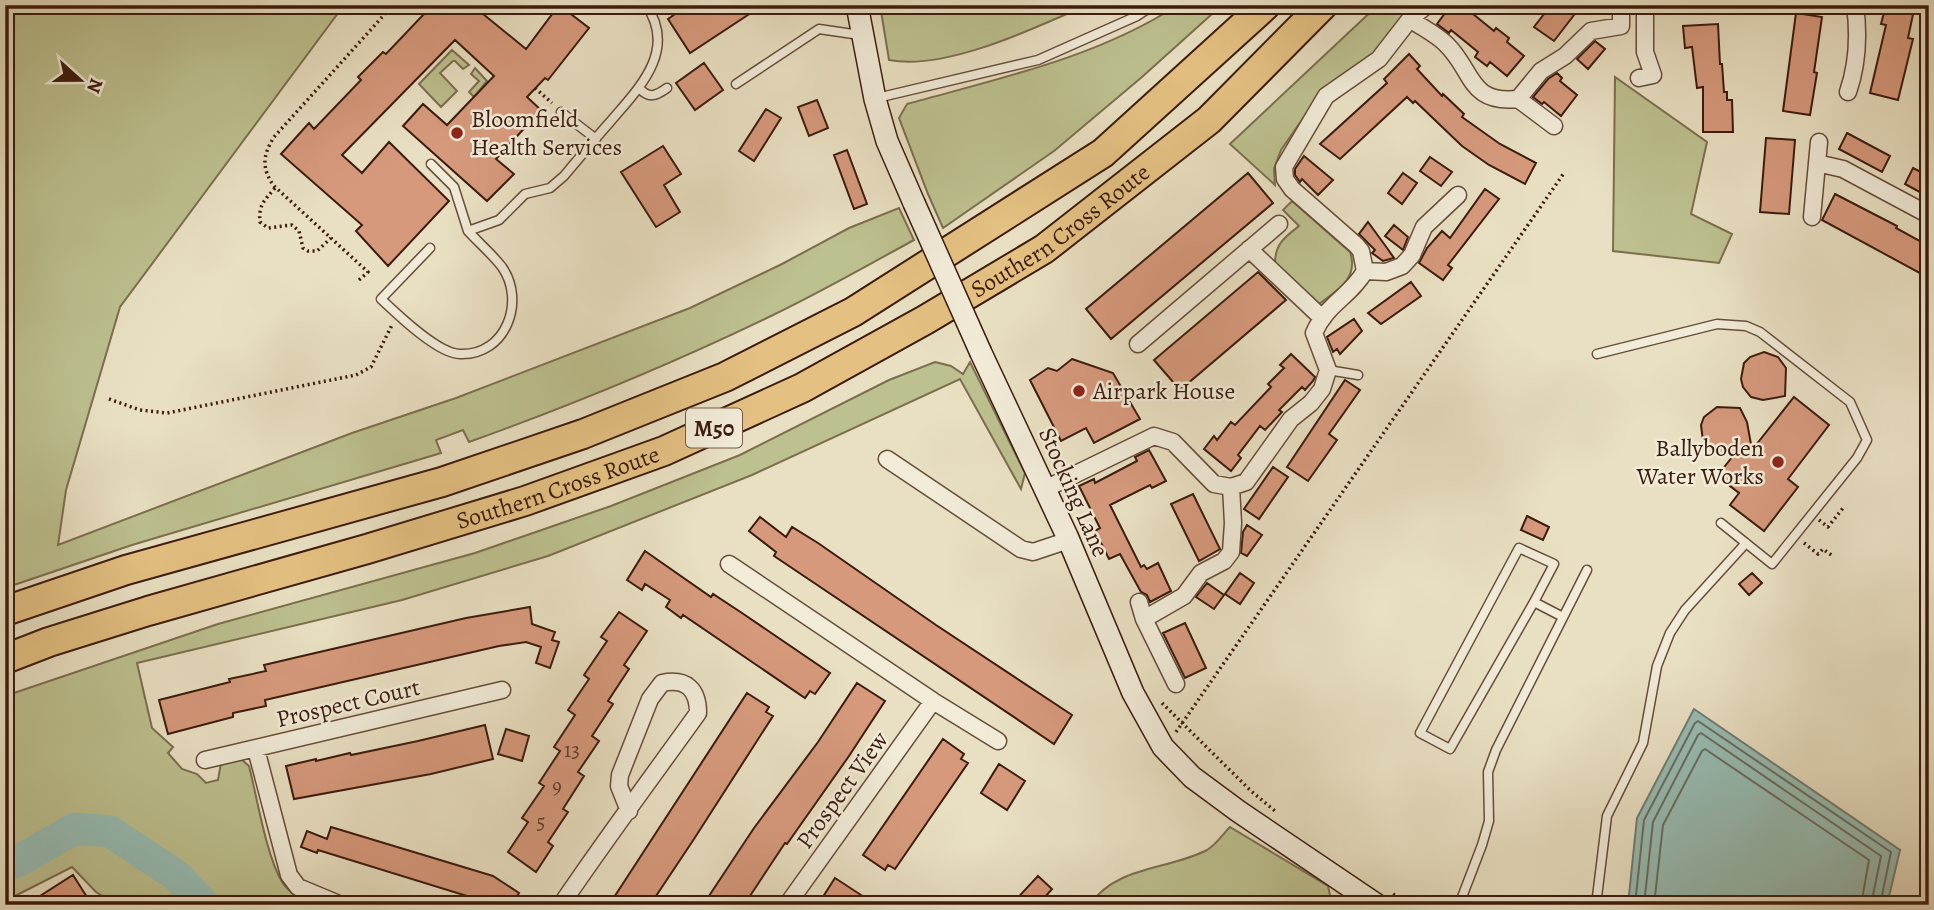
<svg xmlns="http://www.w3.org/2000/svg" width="1934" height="910" font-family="Alegreya,serif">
<rect width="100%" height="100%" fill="#e9e0c3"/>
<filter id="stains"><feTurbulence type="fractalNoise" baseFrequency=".00286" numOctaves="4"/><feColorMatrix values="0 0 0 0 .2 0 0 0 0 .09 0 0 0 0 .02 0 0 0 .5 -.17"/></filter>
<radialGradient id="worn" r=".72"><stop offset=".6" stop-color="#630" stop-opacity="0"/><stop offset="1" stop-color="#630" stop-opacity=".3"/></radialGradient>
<path fill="#bdc08f" stroke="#7c6e4e" stroke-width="2" d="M5,5H344L120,307L66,490L58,545L352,433L456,398L690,308L782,264L849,228L899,208L914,240C868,265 821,292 773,315C674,363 572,405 469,442L463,430L436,440L441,453L132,545L5,588Z
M880,5H1087C1035,28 945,71 889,60Z
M1178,5H1222L1142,77L1054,151L943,228L928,194L899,118L907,104C1000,78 1096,58 1178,5Z
M1378,5H1418L1387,47L1325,87L1281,150L1274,169L1275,185L1230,144Z
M452,50L469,65L463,69L455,61H453L440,73L457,91L441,107L419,84Z
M475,68L487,81L474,97L469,92L479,81L471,74Z
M1615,77L1707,142L1691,214L1732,234L1719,263L1613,251Z
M1292,201L1350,252C1359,278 1338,290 1319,304L1308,298L1275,263C1275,244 1285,237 1299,226L1283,210Z
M935,362L951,366L963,374L970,362L1025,473L1021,489L960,379L752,475L548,556L402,600L137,663L152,728L173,747L168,753L182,769L197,774L206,783L218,780L221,763L241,759L249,766C257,797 266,855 282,882C289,893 301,899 312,905H117L96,892L72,867L9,899L8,905H5V696L218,624L475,553L611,506L740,455L889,380Z
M1230,827L1328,886L1332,905H1090C1115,866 1169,870 1207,850C1216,845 1223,834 1230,827Z"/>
<path fill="#97bdb4" stroke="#727c71" stroke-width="2" d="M1694,709L1900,850L1887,905H1628L1637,818Z"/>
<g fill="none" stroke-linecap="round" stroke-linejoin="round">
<path stroke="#696c60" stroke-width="2" d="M1635,905L1644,820L1695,723L1698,721L1891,852L1880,905
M1644,905L1653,822L1698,735L1701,733L1881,856L1871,905
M1654,905L1663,825L1702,751L1705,749L1869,860L1861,905"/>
<path stroke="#97bdb4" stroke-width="32" d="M5,866L20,860L74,829L109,831L177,876L204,905"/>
</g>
<path fill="#d6997c" stroke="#3b1b0d" stroke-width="2" d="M414,5H472L526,49L559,5L589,28L548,80L545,78L527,97L541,110L496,159L514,174L487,201L403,126L423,104L447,125L494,76L455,40L342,155L362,173L389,142L449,201L388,266L356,231L362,225L281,154L309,123L314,129L361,80L358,77L383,52L386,54L424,14Z
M688,5H763L690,53L668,19Z
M1451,5H1462L1494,31L1496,28L1509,38L1507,42L1524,56L1507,76L1490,62L1487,66L1475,57L1478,52L1451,30L1449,33L1437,24Z
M1551,5H1560L1574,15L1554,41L1534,27Z
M1886,5H1915L1908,38L1913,39L1898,100L1870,93L1886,25L1881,24Z
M1796,13L1822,17L1814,72L1817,73L1810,115L1783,111Z
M1718,24L1720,64H1722L1724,92H1727V100H1732L1733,132H1703V87L1697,88L1692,47L1685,48L1683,26Z
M1595,41L1605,49L1588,69L1577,59Z
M1409,54L1420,66L1417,69L1442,96L1443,94L1464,114L1462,117L1500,144L1536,163L1525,184L1489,165L1462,146L1415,101L1413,103L1407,97L1340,159L1320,144L1387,83L1384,79Z
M704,63L723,90L695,110L676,83Z
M1557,73L1562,78L1560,81L1577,95L1561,116L1544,102L1542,104L1533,97L1548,79Z
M817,100L828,128L809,136L798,107Z
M766,109L781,118L754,161L739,151Z
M1847,133L1890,156L1882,172L1839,149Z
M1766,138L1795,140L1789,214L1760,212Z
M663,146L681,174L664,185L680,212L656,227L621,172Z
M847,150L867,204L854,209L834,155Z
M1304,156L1333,180L1318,195L1302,179L1300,182L1295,175V169Z
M1430,157L1452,172L1441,186L1420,171Z
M1913,168L1929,176V197L1905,184Z
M1248,173L1273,203L1111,339L1086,309Z
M1403,173L1417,183L1402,204L1388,193Z
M1485,189L1499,199L1448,265L1452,268L1443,280L1419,263L1427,248L1442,231L1450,238Z
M1835,194L1897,226L1896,228L1929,246V278L1822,220Z
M1368,222L1387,248L1394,258L1383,261L1372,253L1375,250L1359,234Z
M1394,225L1408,237L1403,250L1385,236Z
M1258,272L1286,300L1180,390L1154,360Z
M1411,282L1421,296L1381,324L1368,313Z
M1354,319L1362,331L1340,354L1337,349L1333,352L1327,337Z
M1764,352L1778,357L1786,368L1785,396L1763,400L1751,397L1743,387L1741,379L1744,363L1750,357Z
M1291,354L1315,377L1313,381L1305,390L1302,387L1279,410L1282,412L1265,430L1260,426L1238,455L1241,458L1231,471L1204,449L1214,436L1217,440L1231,422L1235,425L1271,387L1268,384L1284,368L1280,365Z
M1072,359L1113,373L1140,419L1094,443L1086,428L1061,441L1030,380L1048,368L1057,371Z
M1345,380L1360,390L1329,434L1337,440L1308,481L1287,467Z
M1794,397L1829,425L1788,479L1798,487L1764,531L1730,505L1739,493L1717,476L1733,456L1715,452L1708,447L1703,441L1701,425L1704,417L1717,407L1740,408L1747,422L1752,450Z
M1149,450L1166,481L1152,488L1150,485L1110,505L1141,567L1144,565L1147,569L1158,563L1171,591L1150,602L1147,595L1141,592L1120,554L1109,559L1095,531L1100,528L1079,486L1094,479L1095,483L1137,461L1135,457Z
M1273,467L1288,477L1259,519L1244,509Z
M1193,494L1220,549L1199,561L1171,504Z
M1527,516L1549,527L1543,540L1521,530Z
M760,517L786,537L792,527L818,543L936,625L1072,715L1054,744L774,556L776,552L749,531Z
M1247,525L1262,535L1247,556L1241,553L1243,532Z
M645,551L711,597L713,594L742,613L830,673L815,694L810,691L805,698L683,615L681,618L666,607L670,600L645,584L642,590L627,580Z
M1240,573L1254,583L1240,604L1225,594Z
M1752,573L1762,583L1749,595L1739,584Z
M1207,583L1224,595L1214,609L1196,597Z
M530,607L532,624L555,632L552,640L559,642L550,668L536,663L541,647L526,642L499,646L265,700L266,706L233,713V717L168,734L159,700L230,682L229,679L266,671L264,665L298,657L466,618Z
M619,612L647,631L624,665L629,669L608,701L613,704L592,736L599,741L578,772L584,776L563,809L568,812L548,842L553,846L536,872L508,852L528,822L522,818L544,786L539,783L560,751L554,747L575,715L568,710L589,679L584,675L607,641L601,637Z
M1185,623L1206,668L1185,678L1163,633Z
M857,683L885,701L849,756L787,844L785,843L744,905H703L754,828L818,742Z
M747,693L769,707L766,712L773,716L694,839L650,905H609Z
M485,725L493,759L431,774L294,799L286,766L316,759V761L350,753L351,755L418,741Z
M506,729L529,736L522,761L498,754Z
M943,739L964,754L961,759L968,763L895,869L888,865L885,870L863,855Z
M999,764L1025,781L1007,810L981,793Z
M331,827L493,876L519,893L511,905H496L318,850L317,853L301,847L307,831L327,839Z
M73,875L92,905H26Z
M1038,876L1052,889L1038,905H1011Z
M835,878L861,895L876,905H829L821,900Z"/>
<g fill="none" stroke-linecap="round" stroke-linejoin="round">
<defs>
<path id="service" d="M736,84L819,29L860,35
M639,88C649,99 656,96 667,88
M877,98L1038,60L1137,16L1154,5
M561,112L596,139
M431,164L454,187L468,231
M430,248L381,299C397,314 438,354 460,354C506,356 526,301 502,267C492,254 479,243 468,231L499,220L525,194L550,188L564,176C579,158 594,140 610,122C638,89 678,51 646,5
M1597,354L1717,324L1746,326L1760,332L1850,402L1867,440L1857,458L1772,564L1721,523
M1328,370L1358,375
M1534,602L1554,564L1519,548L1420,733L1450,749L1534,602L1563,617
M1459,905L1482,845L1489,821L1488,772L1496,750L1587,570
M1596,905L1607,816L1643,743L1657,666L1670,633L1685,610L1746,543"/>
<path id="minor" d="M1410,19C1421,27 1436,34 1446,44C1474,71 1468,104 1518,99L1554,126
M1639,78L1653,75L1645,52V5
M1848,92C1858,63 1859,35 1855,5
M1518,99L1541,71L1565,56L1591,31L1621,26V5
M1817,163L1843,169L1929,215
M1812,217L1819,142
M1249,249L1321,317
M1365,271L1386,272L1402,266L1412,255L1424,227L1458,195
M1138,344L1279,224
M887,459L1021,549L1033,552L1069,540
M1045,489L1154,436L1173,442L1214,484L1231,487L1246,482L1291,419L1311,403L1322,389L1328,370L1314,333C1327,303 1350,297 1365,271L1361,251L1356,245L1292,189L1285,179L1284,167L1326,96L1379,59L1410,19L1427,5
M729,564L933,701L998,741
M1139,602L1144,619L1176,684
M1144,619L1184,596L1201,573L1224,561L1231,552L1233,523L1231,487
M256,749L289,875L298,887L341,905
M205,760L502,690
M561,905C605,840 652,777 698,713C698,689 686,678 662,683L650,699L620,775L619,786L629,811
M787,905L933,701"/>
<path id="secondary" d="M857,5L875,99L887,141L914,203
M981,353L1067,536L1133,693L1163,747L1192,777L1238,811L1377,905"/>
<g id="motorway">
<path d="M5,611L126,570L442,482L583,434L725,377L853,312L1103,153L1266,5"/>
<path id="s1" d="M5,659L49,642L148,611L367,549L525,501L664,451L802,388L925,320L1044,249L1209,120L1323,5"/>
</g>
</defs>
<use href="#service" stroke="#664c3a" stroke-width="11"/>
<use href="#minor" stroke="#664c3a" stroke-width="19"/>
<use href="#secondary" stroke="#3b1b0d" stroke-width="24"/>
<use href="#motorway" stroke="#3b1b0d" stroke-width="32"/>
<path stroke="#3b1b0d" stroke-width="3.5" stroke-dasharray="2 3.5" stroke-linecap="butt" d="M535,88L552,103
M275,188C265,200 258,205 260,222L268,228L292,225L299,231L303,248L308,251H317L331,238
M359,280L368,272L274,186C261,168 263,155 274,137L393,5
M109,399L140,410L167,413L356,375L371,367L392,325
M1819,520L1828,527L1843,508
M1804,543L1818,554L1823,549L1834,557
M1162,703L1251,791L1275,811
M1176,732L1564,173
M1393,894L1407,905"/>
<use href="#service" stroke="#f1ebd8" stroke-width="8"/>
<use href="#minor" stroke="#f1ebd8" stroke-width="16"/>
<use href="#secondary" stroke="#f1ebd8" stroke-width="21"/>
<use href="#motorway" stroke="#e4c082" stroke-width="28"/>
<defs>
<path id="secondary-bridge" d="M914,203L981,353"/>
</defs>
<use href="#secondary-bridge" stroke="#3b1b0d" stroke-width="24" stroke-linecap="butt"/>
<use href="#secondary-bridge" stroke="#f1ebd8" stroke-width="21"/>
</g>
<g fill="#8f2418" stroke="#f1ebd8" stroke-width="2.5">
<circle cx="457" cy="133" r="7"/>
<circle cx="1079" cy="391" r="7"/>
<circle cx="1778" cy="462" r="7"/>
</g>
<g text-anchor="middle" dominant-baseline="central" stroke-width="5" stroke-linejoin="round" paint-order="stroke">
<g font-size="21" fill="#623a29">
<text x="572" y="750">13</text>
<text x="557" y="786">9</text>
<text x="541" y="822">5</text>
</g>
<rect fill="#f1ebd8" stroke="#72594a" stroke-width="2" x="686" y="408.5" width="56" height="39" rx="5"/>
<g font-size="23" font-weight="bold" fill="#3b1b0d">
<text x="714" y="428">M50</text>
</g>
<g font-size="24" fill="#3b1b0d" stroke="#f1ebd8" text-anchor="start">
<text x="471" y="119">Bloomfield<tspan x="471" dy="28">Health Services</tspan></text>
<text x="1093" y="391">Airpark House</text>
<text x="1764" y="448" text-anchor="end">Ballyboden<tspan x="1764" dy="28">Water Works</tspan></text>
</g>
<g font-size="24" fill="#3b1b0d" stroke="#f1ebd8">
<text stroke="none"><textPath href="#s1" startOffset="1146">Southern Cross Route</textPath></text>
<text stroke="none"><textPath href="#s1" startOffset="579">Southern Cross Route</textPath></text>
<text transform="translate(1074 492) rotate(66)">Stocking Lane</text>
<text transform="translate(348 703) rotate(-13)">Prospect Court</text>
<text transform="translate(842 790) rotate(-54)">Prospect View</text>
</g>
</g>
<rect width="1934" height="910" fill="none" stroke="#e9e0c3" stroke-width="28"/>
<rect x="7" y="7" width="1920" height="896" fill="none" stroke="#3b1b0d" stroke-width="3.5"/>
<rect x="14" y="14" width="1906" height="882" fill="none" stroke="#3b1b0d" stroke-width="2"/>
<g transform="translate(80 80) rotate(111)" stroke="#f1ebd8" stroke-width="5" paint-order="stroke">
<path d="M0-5L12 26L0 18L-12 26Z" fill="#3b1b0d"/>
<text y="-10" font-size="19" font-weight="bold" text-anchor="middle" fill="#3b1b0d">N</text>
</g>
<rect width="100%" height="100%" filter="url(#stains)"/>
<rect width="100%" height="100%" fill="url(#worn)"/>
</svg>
